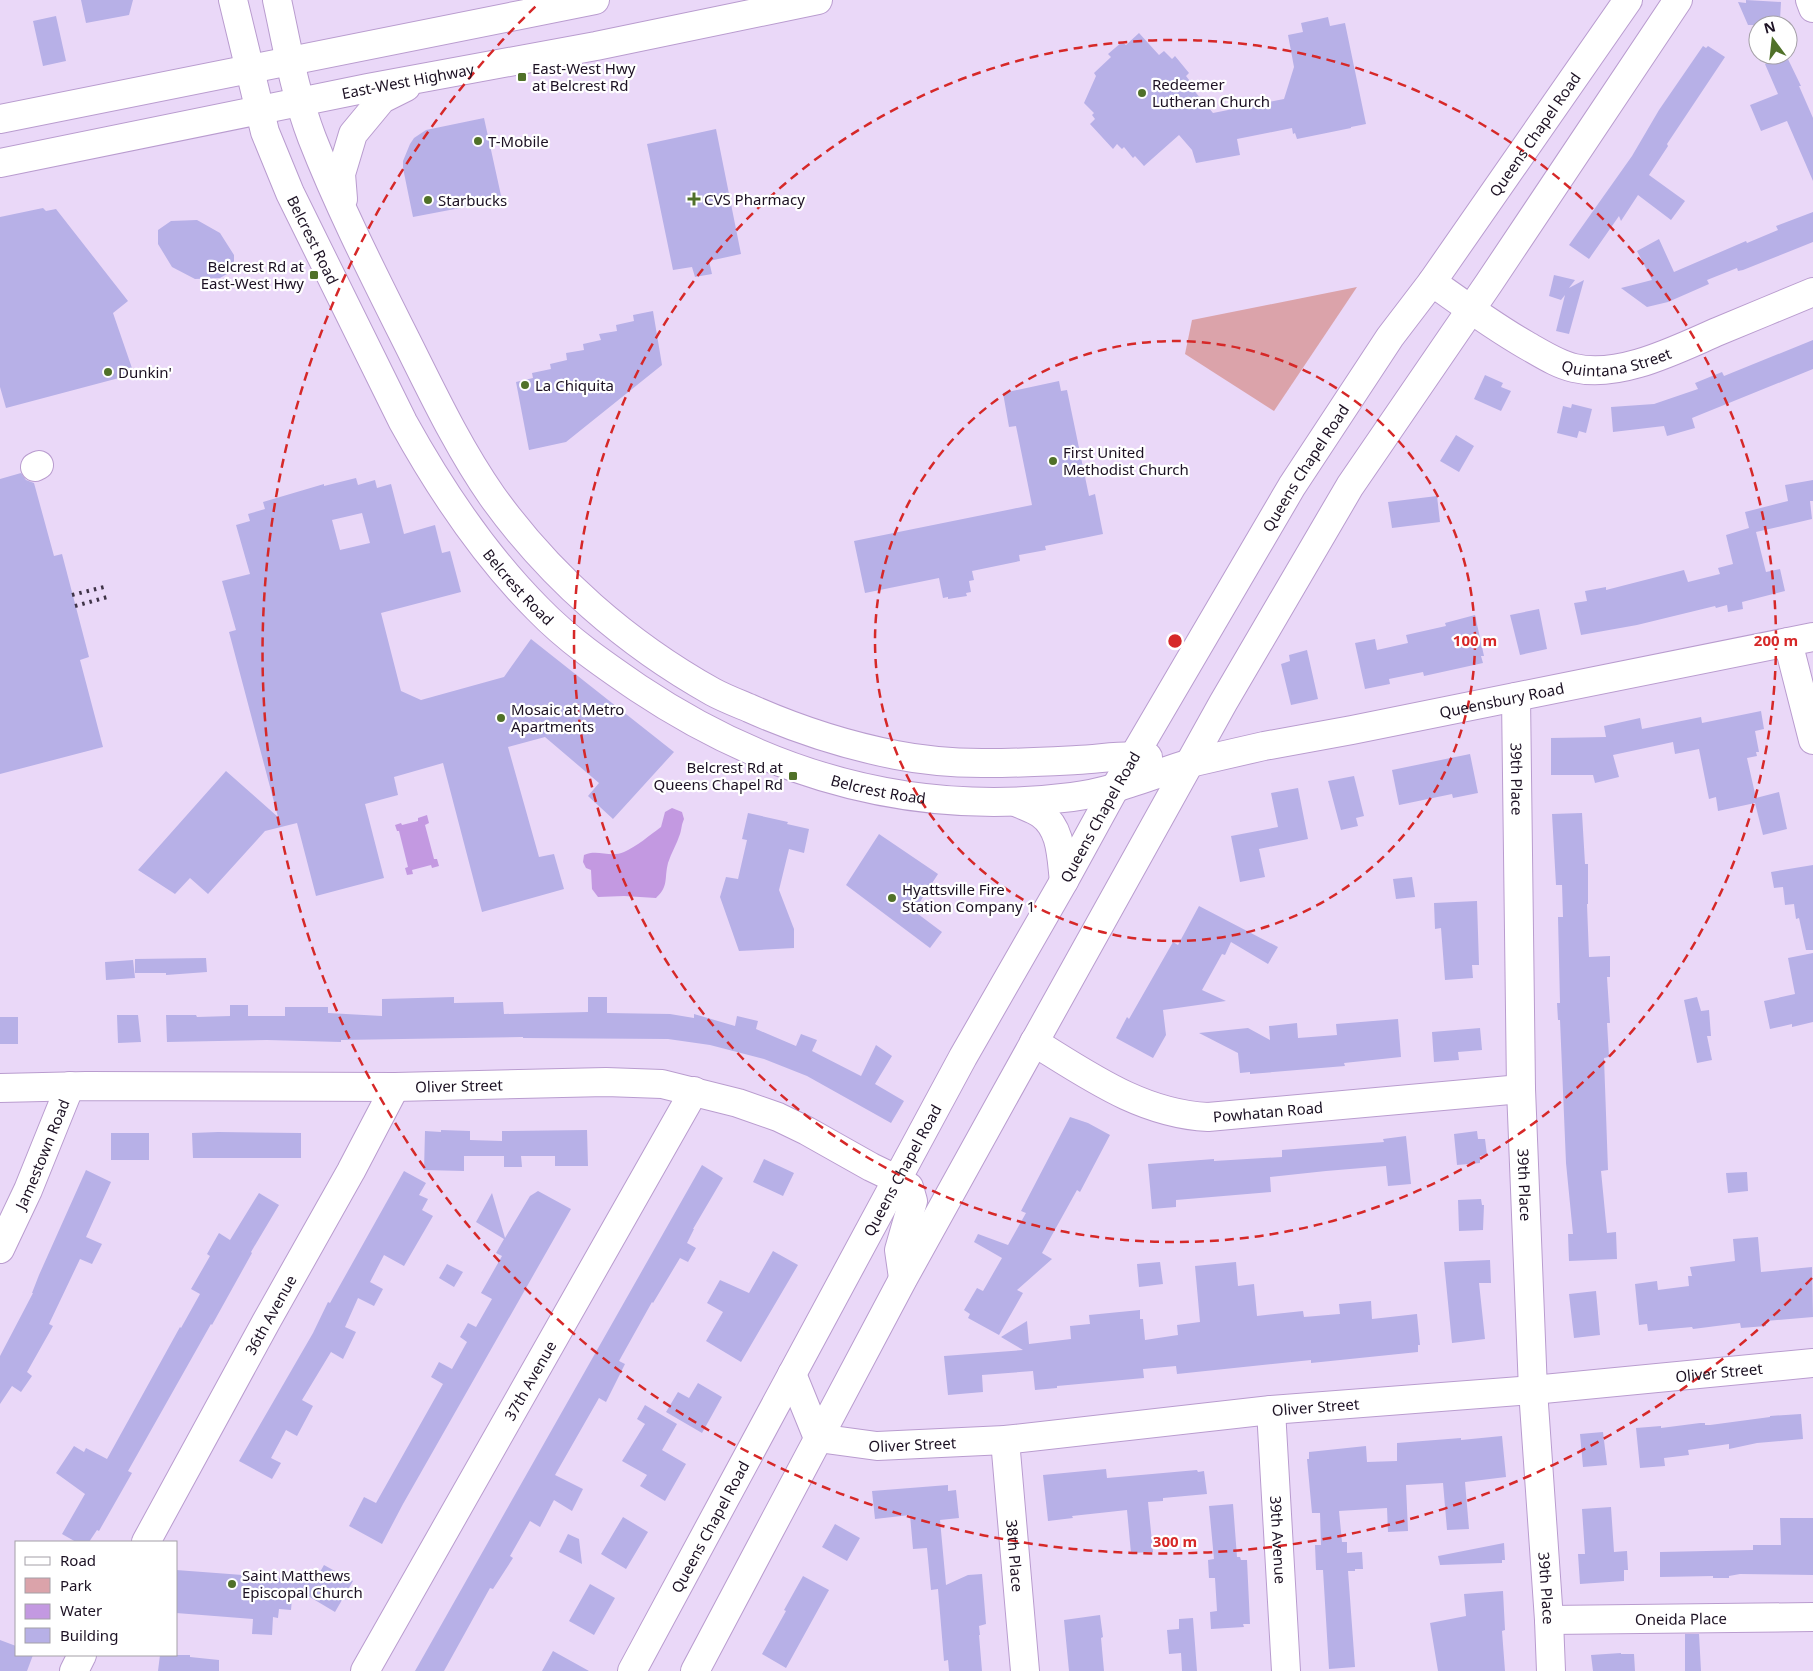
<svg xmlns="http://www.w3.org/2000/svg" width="1813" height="1671" font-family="'Noto Sans',sans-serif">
<rect width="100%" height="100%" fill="#ead8f8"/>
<path fill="#dba3aa" d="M1357,287L1274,411L1185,354L1192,320Z"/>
<path fill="#c399e1" d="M672,808L682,812L684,819C681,826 682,828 680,834C677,844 671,853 668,863C664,879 669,886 656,898L624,896L598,897L592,889L591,870L586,868L583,862L584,855C597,849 611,858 624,852C636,847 650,835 661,827L665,812Z
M427,815L429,823L425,825L434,859H437L439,866L432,868L431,865L412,870L413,874L407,875L405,868L408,867L399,831H397L395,825L401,823L402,825L418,821V818Z"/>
<path fill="#b7b0e7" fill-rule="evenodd" d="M81,0H133L129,15L86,23Z
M1746,0L1781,2L1780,20L1770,19L1773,25H1748L1738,2L1746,3Z
M56,16L66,61L43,66L33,21Z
M1328,17L1330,26L1345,23L1366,124L1351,127V128L1297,139L1295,133L1293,134L1292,128L1237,139L1240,155L1196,163L1192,150L1179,135L1144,166L1135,156L1133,158L1124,147L1122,149L1117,144L1113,149L1090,124L1095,119L1092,115L1094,113L1084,103L1096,76L1094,73L1111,57L1108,54L1122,42L1126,45L1139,33L1159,55L1164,51L1172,59L1175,56L1189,73L1186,76L1193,85L1191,87L1213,113L1284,99L1294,67L1288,35L1303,32L1301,23Z
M1703,46L1706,48L1708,46L1725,57L1667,144L1668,146L1649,175L1685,201L1671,220L1638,195L1621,221L1619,216L1589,259L1569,245L1632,156L1659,110Z
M1786,55L1801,86H1799L1813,118V181L1787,121L1761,131L1750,105L1778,94L1765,64Z
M484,118L502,200L413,217L403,168V161L410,144L414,138L426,130Z
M716,129L741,254L709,261L712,274L695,277L692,267L673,270L647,144Z
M43,208L46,211L56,209L128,301L113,313L134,374L6,408L0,387V217Z
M1813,212V242L1743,270L1738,271L1737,268L1707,280L1709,284L1668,302L1647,307L1621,288L1652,280L1637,251L1659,239L1674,272L1746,241L1747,243L1778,230L1776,226Z
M197,220L220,233L234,255V270L220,278L195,279L172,267L158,244V230L171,221Z
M1554,275L1575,280L1569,288L1584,280L1569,334L1556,331L1565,295L1561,300L1549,296Z
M653,311L662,365L566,442L529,450L516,382L533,378L532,373L551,369L550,364L567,360L566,353L584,350L583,344L601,340L599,334L617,331L616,325L634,321L633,315Z
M1813,340V369L1692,418L1695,428L1667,436L1664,426L1613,432L1611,407L1654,404L1698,389L1695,383L1722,372L1724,376Z
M1485,375L1503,383L1501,387L1511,391L1501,411L1474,399Z
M1059,381L1061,391L1067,390L1089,496L1095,494L1103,534L1045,546L1046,550L1019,555L1020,561L972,571L974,580L969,581L971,592L966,593L967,596L948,599V597L943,598L939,578L865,593L854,541L1032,505L1016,426L1009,427L1003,393Z
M1572,404L1592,409L1586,433L1579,431L1577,438L1557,433L1563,406L1571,408Z
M1456,435L1474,446L1459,472L1440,461Z
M21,473L26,480L34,483L54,556L62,554L89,657L80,660L103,747L0,774V479Z
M356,478L358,485L375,480L377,488L391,484L404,534L435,525L442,553L450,551L461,592L381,613L401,691L421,700L504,677L531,639L674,752L613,819L588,796L599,783L545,737L508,747L539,857L554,854L564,889L482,912L443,763L394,777L398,795L365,804L384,878L316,896L297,823L265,831L208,894L190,878L175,894L138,870L226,771L278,817L229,632L236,630L222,581L250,574L236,525L250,521L248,514L265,509L263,502L324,484V486ZM362,513L370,543L340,550L332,520Z
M1813,480V501H1810L1812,519L1756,532L1766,572L1780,569L1785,591L1742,602L1743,609L1728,612L1727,605L1716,608L1715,606L1637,625L1581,635L1574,603L1587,601L1585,591L1606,587V590L1684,570L1688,582L1720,574L1718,568L1733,564L1726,535L1749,528L1745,512L1788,501L1785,485Z
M1437,496L1440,522L1392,528L1388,502Z
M1539,609L1547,649L1520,655L1510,615Z
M1475,615L1484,656H1481L1483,663L1424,676L1423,672L1389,679L1390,684L1365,689L1355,643L1375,639L1377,650L1408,643L1406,635L1446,626L1445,623Z
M1307,650L1318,699L1291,705L1281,664L1290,661L1289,655Z
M1761,711L1764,729L1755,731L1759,752H1756L1757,756L1747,758L1756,798L1779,792L1787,829L1763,835L1755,803L1718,811L1716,797L1709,799L1699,749L1675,754L1673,742L1613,755L1619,777L1595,783L1593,775H1551V738L1606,737L1604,726L1640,718L1642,729L1701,717L1702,723Z
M1470,754L1478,793L1453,798L1452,794L1399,805L1392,770Z
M1354,776L1364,816L1356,818L1358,826L1341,830L1328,781Z
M1298,788L1308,839L1259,849L1265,877L1240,882L1231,836L1278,827L1271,793Z
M748,813L788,822L787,824L809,829L804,853L789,849L779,890L794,929V948L739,951L720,897L726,877L738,879L747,840L742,839Z
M1582,813L1585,864H1588V904H1587L1589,957L1610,956V977H1607L1610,1023H1607L1609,1057L1604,1058L1608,1170L1601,1171L1607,1233L1616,1232L1617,1259L1569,1261L1568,1234H1573L1566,1163L1560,1020H1558L1557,1003H1560L1558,917H1563L1562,885H1556L1552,814Z
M879,834L938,874L914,911L942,932L930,948L846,885Z
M1813,865V950H1806L1799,918L1796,919L1794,904L1785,905L1783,887L1774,888L1771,872Z
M1412,877L1415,897L1396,899L1393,879Z
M1477,901L1479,965H1472L1473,978L1445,980L1441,928L1435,929L1434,903Z
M1199,906L1278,947L1268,964L1231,942L1225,955L1222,954L1202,990L1226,1001L1163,1010L1166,1035L1153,1058L1116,1038L1127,1017L1129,1019L1173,942L1178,945Z
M1813,953V1022L1792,1027V1024L1770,1029L1764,1001L1795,994L1788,958Z
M206,958L207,972L166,975V973H135V959Z
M133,960L135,978L106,980L105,962Z
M454,997V1003L503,1002L504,1014L588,1012V997H607V1013L670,1014L694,1018V1014L735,1026L737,1016L758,1021L756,1029L796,1046L801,1034L817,1040L812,1051L861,1076L876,1045L892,1056L875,1084L904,1101L891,1123L807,1076L764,1059L710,1045L668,1039L523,1038V1037L341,1040V1042L267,1040L167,1042L166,1015H196L197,1017L230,1016V1005H248V1016H285V1007H328V1013L382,1016V999Z
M1697,997L1701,1011L1709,1010L1711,1036H1707L1712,1060L1697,1063L1684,1000Z
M117,1015H138L141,1042L118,1043Z
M0,1017H18V1044H0Z
M1398,1019L1401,1057L1344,1063L1345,1066L1250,1074V1072L1240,1073L1238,1053L1199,1033L1248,1028L1270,1040L1269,1026L1297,1023L1298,1038L1337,1035L1336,1024Z
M1480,1028L1482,1050L1458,1052L1459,1060L1434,1062L1432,1032Z
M1070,1117L1088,1123L1110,1135L1080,1192L1077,1190L1042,1253L1052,1259L1017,1290L1023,1293L999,1335L968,1318L970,1314L964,1310L977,1288L983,1291L1002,1258L974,1242L978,1234L1008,1245L1026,1213L1021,1211Z
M441,1130L470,1131V1140L502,1141V1131L587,1130L588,1166H555V1156H521L522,1167H504V1156H464V1171L424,1170L425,1131L441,1132Z
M1477,1131L1478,1139H1485L1487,1155L1480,1156V1163L1457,1165L1454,1134Z
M218,1132L301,1133V1158H193L192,1133Z
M111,1133H149V1160H111Z
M1406,1136L1411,1184L1388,1186L1386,1166L1326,1171L1270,1177L1271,1192L1176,1200V1207L1152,1209L1148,1164L1214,1159V1161L1282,1157V1150L1384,1142L1383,1139Z
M764,1159L794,1173L783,1196L753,1182Z
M702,1165L723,1178L693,1229H694L687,1243L696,1248L688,1262L680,1258L653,1303L652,1302L619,1361L625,1364L606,1402L599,1398L555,1475L583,1489L572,1511L554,1500L540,1527L530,1521L510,1556L513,1558L493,1589L490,1588L444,1671H415Z
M86,1170L111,1182L86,1237L102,1244L92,1264L80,1259L49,1324L53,1326L27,1372L32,1376L21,1392L12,1386L0,1404V1356L33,1293H32L39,1275Z
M404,1171L426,1183L419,1195L428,1199L422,1210L433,1216L404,1266L384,1255L370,1282L383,1289L374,1306L358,1298L345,1327L356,1332L343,1359L331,1352L302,1400L313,1406L297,1436L286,1430L271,1458L281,1463L272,1479L239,1461L313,1333L328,1302L330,1303Z
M1747,1172L1748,1191L1728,1193L1726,1173Z
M538,1191L571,1209L403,1504L382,1544L349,1526L364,1497L376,1503L443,1384L431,1377L439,1362L452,1369L467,1342L460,1337L468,1323L476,1327L492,1299L481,1293L502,1256L496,1253L504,1239L476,1222L492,1193L505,1238L530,1196Z
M259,1193L279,1205L251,1252L252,1253L212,1325L211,1324L128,1471L132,1473L99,1531L97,1530L89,1542H76L62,1534L85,1494L56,1473L74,1446L84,1452L86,1448L107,1459L180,1327L181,1328L200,1294L191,1289L210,1256L207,1254L219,1233L230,1240Z
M1481,1199L1482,1205H1484L1483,1230L1459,1231L1458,1200Z
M1758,1237L1761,1272L1812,1267L1813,1317L1766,1321V1326L1741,1328L1740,1323L1693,1329L1692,1327L1648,1331L1647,1324L1639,1325L1635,1284L1657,1281L1658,1290L1689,1286L1688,1276H1692L1690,1267L1735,1261L1733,1239Z
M773,1251L798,1265L741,1362L706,1341L723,1312L707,1303L720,1280L749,1293Z
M1490,1260L1491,1283H1479L1485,1339L1452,1343L1444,1262Z
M1160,1262L1163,1284L1139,1287L1137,1264Z
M1236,1262L1238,1286L1254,1284L1257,1316L1303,1311L1304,1317L1340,1314L1339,1304L1371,1301L1372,1319L1417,1314L1420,1345H1418V1352L1311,1363V1360L1177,1374L1176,1366L1143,1369L1144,1378L1057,1386V1388L1035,1390L1033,1371L982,1375L983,1392L948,1395L944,1356L1023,1350L1001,1337L1027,1321L1029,1344L1071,1339L1070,1326L1090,1324L1089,1315L1140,1310V1319H1143L1145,1340L1178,1335L1177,1325L1200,1322L1195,1266Z
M447,1264L463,1272L454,1287L439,1278Z
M1596,1291L1600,1335L1574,1338L1569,1294Z
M698,1383L722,1397L702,1433L666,1412L678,1392L689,1398Z
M645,1405L677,1424L662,1450L686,1464L665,1501L640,1486L647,1475L622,1461L645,1424L637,1419Z
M1801,1414L1803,1439L1757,1443L1729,1449V1444L1688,1450L1689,1455L1664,1458L1665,1466L1640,1468L1636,1428L1661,1426V1428L1700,1423H1705V1425H1710L1770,1417V1416Z
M1603,1432L1607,1465L1583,1467L1580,1434Z
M1502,1436L1506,1477L1465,1482L1469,1529L1447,1530L1443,1483L1406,1485L1408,1531L1388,1532L1387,1508L1339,1511L1342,1542H1347V1553L1362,1552L1363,1569H1355V1571H1348L1355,1667L1329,1669L1323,1570H1316L1315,1545H1321L1320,1513H1312L1307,1459H1309V1452L1366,1446L1367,1462L1397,1461V1443L1461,1438V1440Z
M1106,1469L1107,1478L1197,1470L1198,1472L1204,1471L1207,1494L1163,1498V1501L1148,1502L1153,1552L1131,1553L1127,1510L1072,1516L1073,1518L1048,1521L1043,1475Z
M948,1485V1491L956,1490L959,1518L940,1520L946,1585L968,1575L982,1574L986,1624L979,1626L980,1635H979L982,1671H949L948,1660L944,1661L938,1589L931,1590L927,1548L913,1549L910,1515L875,1519L872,1491Z
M1233,1504L1237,1557H1240L1241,1560H1247L1250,1624H1243L1244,1627L1211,1629L1210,1612L1217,1611L1215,1578H1209L1208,1560L1214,1559L1209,1506Z
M1611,1507L1614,1552L1627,1551L1628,1570H1624V1581L1580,1584L1578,1554H1585L1582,1509Z
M623,1517L648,1532L626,1569L601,1554Z
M1780,1518H1813V1575L1740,1574L1729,1576V1578H1713V1576L1660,1577V1552L1753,1550V1545H1781Z
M835,1524L860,1538L847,1561L822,1547Z
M568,1534L579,1539L582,1564L559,1552Z
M1504,1543L1505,1560H1502V1563L1440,1565L1438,1556Z
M324,1565L353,1581L335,1612L293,1587L291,1610L279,1609L278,1618L273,1617L272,1635L252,1634L253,1619L176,1613V1570L307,1580L311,1574L317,1577Z
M803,1576L829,1590L786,1668L762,1654L786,1611L784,1610Z
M590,1584L615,1598L594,1635L569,1621Z
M1503,1591L1505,1630L1502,1631L1505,1671H1438L1430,1623L1466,1616L1464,1594Z
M1100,1615L1103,1637L1101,1638L1104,1671H1069L1064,1620Z
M1193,1618L1197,1671H1182L1181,1653L1169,1654L1167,1630L1179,1629V1619Z
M1685,1634H1699L1701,1671H1685Z
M0,1640L16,1646V1655H33L27,1671H0Z
M553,1651L589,1671H542Z
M1621,1653V1654H1634L1635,1671H1593L1591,1655Z
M160,1655H190V1657L219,1660V1671H158Z"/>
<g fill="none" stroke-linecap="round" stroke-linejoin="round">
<defs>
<g id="minor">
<path d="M1810,0L1813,8"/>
<path id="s1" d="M1432,282C1463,304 1493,326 1526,345C1542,354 1557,364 1574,368C1620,379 1677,349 1719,331C1750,318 1782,305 1813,292"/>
<path d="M35,467L39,465"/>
<path d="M1788,642L1813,740"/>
<path id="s2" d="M1516,697L1521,1089L1533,1390L1549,1620L1551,1671"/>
<path id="s3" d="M1190,763L1264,746L1352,730L1813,637"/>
<path id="s4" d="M1034,1042C1089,1076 1142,1114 1208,1117L1521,1089"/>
<path id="s5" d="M0,1088L86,1086L395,1087L606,1082L662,1084L738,1103L778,1117L807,1131L871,1167L898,1180"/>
<path id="s6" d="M0,1249L28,1190L70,1086"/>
<path id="s7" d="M792,1374L818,1438L877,1446L1005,1440L1271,1410L1533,1390L1813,1363"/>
<path id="s8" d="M1271,1410L1286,1671"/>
<path id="s9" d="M1005,1440L1025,1671"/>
<path id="s10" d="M146,1542L266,1322L351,1171L395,1087"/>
<path id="s11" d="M1549,1620L1813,1617"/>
<path d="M74,1671L82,1655"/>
<path id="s12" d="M365,1671L694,1091"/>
</g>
<g id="major">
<path id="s13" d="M233,0L265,132L290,193L403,422C440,489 484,555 538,609C568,640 603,664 638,688C770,776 915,817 1072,797C1113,792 1152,775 1190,763"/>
<path d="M277,0C287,46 295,94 312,138C337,202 368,264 399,326C428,383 455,443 492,496C550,577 627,644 713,692C724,698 737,703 749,708C796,729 845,745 896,755C955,767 1018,763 1077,760C1101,759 1124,754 1148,757"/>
<path d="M0,119L595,0"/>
<path id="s14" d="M0,163L368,88L596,46L818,0"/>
<path d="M343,199L341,174L353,134L382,99L406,87"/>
<path d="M1016,802C1024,806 1034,809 1041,814C1062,829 1061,858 1064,881"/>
<path d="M898,1180L909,1187L913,1201L899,1250L903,1278"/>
<path id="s15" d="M632,1671L963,1057L1064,881L1115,788L1292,486L1390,337L1432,282L1628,0"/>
<path d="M695,1671L903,1279L1001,1102L1223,703L1350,486L1489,283L1678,0"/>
</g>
</defs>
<use href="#minor" stroke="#b99ccf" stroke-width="30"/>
<use href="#major" stroke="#b99ccf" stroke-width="30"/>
<use href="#minor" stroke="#fff" stroke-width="28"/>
<use href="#major" stroke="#fff" stroke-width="28"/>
<path stroke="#3f3347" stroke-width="4" stroke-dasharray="2.5 5" stroke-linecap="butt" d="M72,595L108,586
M75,606L111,596"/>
</g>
<g fill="none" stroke="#d62828" stroke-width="2.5" stroke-dasharray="9 6">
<circle cx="1175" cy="641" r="300"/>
<circle cx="1175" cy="641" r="601"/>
<path d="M1812 1278A901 901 0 1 1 538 4"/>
</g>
<g fill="#507129" stroke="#fff" stroke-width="2">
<rect x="517" y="72" width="10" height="10" rx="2.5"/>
<circle cx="1142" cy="93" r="5"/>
<circle cx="478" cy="141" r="5"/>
<path d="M691.5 191.5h5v5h5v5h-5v5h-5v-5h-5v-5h5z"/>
<circle cx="428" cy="200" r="5"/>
<rect x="309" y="270" width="10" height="10" rx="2.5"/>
<circle cx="108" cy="372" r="5"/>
<circle cx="525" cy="385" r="5"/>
<circle cx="1053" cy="461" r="5"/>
<circle cx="501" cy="718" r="5"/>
<rect x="788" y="771" width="10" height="10" rx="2.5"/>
<circle cx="892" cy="898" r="5"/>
<circle cx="232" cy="1584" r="5"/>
</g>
<g text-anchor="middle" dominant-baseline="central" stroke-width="4.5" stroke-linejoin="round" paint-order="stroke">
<g font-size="15" fill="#1c1123" stroke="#fff" text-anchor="start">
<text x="532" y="68">East-West Hwy<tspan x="532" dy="17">at Belcrest Rd</tspan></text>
<text x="1152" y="84">Redeemer<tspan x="1152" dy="17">Lutheran Church</tspan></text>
<text x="488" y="141">T-Mobile</text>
<text x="704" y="199">CVS Pharmacy</text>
<text x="438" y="200">Starbucks</text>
<text x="304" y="266" text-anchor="end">Belcrest Rd at<tspan x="304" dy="17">East-West Hwy</tspan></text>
<text x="118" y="372">Dunkin'</text>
<text x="535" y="385">La Chiquita</text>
<text x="1063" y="452">First United<tspan x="1063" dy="17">Methodist Church</tspan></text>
<text x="511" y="709">Mosaic at Metro<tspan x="511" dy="17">Apartments</tspan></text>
<text x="783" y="767" text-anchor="end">Belcrest Rd at<tspan x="783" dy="17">Queens Chapel Rd</tspan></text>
<text x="902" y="889">Hyattsville Fire<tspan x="902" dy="17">Station Company 1</tspan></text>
<text x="242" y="1575">Saint Matthews<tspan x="242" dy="17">Episcopal Church</tspan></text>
</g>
<g font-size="15" fill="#1c1123" stroke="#fff">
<text stroke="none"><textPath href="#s14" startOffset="416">East-West Highway</textPath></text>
<text stroke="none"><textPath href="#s15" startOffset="1784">Queens Chapel Road</textPath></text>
<text stroke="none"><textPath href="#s13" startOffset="254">Belcrest Road</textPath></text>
<text stroke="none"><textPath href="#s1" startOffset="210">Quintana Street</textPath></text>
<text stroke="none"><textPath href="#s15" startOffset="1379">Queens Chapel Road</textPath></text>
<text stroke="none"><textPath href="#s13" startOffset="659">Belcrest Road</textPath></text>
<text stroke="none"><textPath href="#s3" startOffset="318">Queensbury Road</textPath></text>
<text stroke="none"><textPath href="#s2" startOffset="82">39th Place</textPath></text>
<text stroke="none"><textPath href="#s13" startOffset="1079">Belcrest Road</textPath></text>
<text stroke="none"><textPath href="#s15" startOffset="974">Queens Chapel Road</textPath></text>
<text stroke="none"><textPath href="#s5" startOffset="459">Oliver Street</textPath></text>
<text stroke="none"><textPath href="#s4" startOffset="252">Powhatan Road</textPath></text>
<text stroke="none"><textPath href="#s6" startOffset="104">Jamestown Road</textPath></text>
<text stroke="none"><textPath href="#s15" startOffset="569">Queens Chapel Road</textPath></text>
<text stroke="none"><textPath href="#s2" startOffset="488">39th Place</textPath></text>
<text stroke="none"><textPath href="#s10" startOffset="259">36th Avenue</textPath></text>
<text stroke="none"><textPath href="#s7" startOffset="974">Oliver Street</textPath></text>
<text stroke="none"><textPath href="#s12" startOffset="334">37th Avenue</textPath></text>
<text stroke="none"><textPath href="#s7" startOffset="569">Oliver Street</textPath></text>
<text stroke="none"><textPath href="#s7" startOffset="164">Oliver Street</textPath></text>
<text stroke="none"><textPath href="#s15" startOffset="164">Queens Chapel Road</textPath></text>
<text stroke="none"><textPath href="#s8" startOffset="130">39th Avenue</textPath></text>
<text stroke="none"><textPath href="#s9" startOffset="116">38th Place</textPath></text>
<text stroke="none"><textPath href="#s2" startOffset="892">39th Place</textPath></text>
<text stroke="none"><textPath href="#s11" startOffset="132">Oneida Place</textPath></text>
</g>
</g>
<circle cx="1175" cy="641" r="8" fill="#d62828" stroke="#fff" stroke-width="2.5"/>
<g font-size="15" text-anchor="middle" font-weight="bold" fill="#d62828" stroke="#fff" stroke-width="4.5" stroke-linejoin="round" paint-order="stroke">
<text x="1475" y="646">100 m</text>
<text x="1776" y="646">200 m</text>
<text x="1175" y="1547">300 m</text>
</g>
<rect x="15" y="1541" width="162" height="115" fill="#ffffff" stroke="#a4a0a7"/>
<rect x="25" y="1557" width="25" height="8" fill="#ffffff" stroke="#a4a0a7"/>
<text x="60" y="1566" font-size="15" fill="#1c1123">Road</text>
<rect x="25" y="1578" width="25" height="15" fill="#dba3aa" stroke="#a4a0a7"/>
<text x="60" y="1591" font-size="15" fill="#1c1123">Park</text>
<rect x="25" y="1604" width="25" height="15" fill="#c399e1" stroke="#a4a0a7"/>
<text x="60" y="1616" font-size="15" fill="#1c1123">Water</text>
<rect x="25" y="1628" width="25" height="15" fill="#b7b0e7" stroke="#a4a0a7"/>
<text x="60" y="1641" font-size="15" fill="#1c1123">Building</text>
<g transform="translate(1773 40) rotate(345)"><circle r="24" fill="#ffffff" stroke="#a4a0a7"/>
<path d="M0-4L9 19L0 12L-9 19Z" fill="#507129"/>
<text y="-8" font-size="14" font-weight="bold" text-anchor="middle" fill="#1c1123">N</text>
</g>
</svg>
